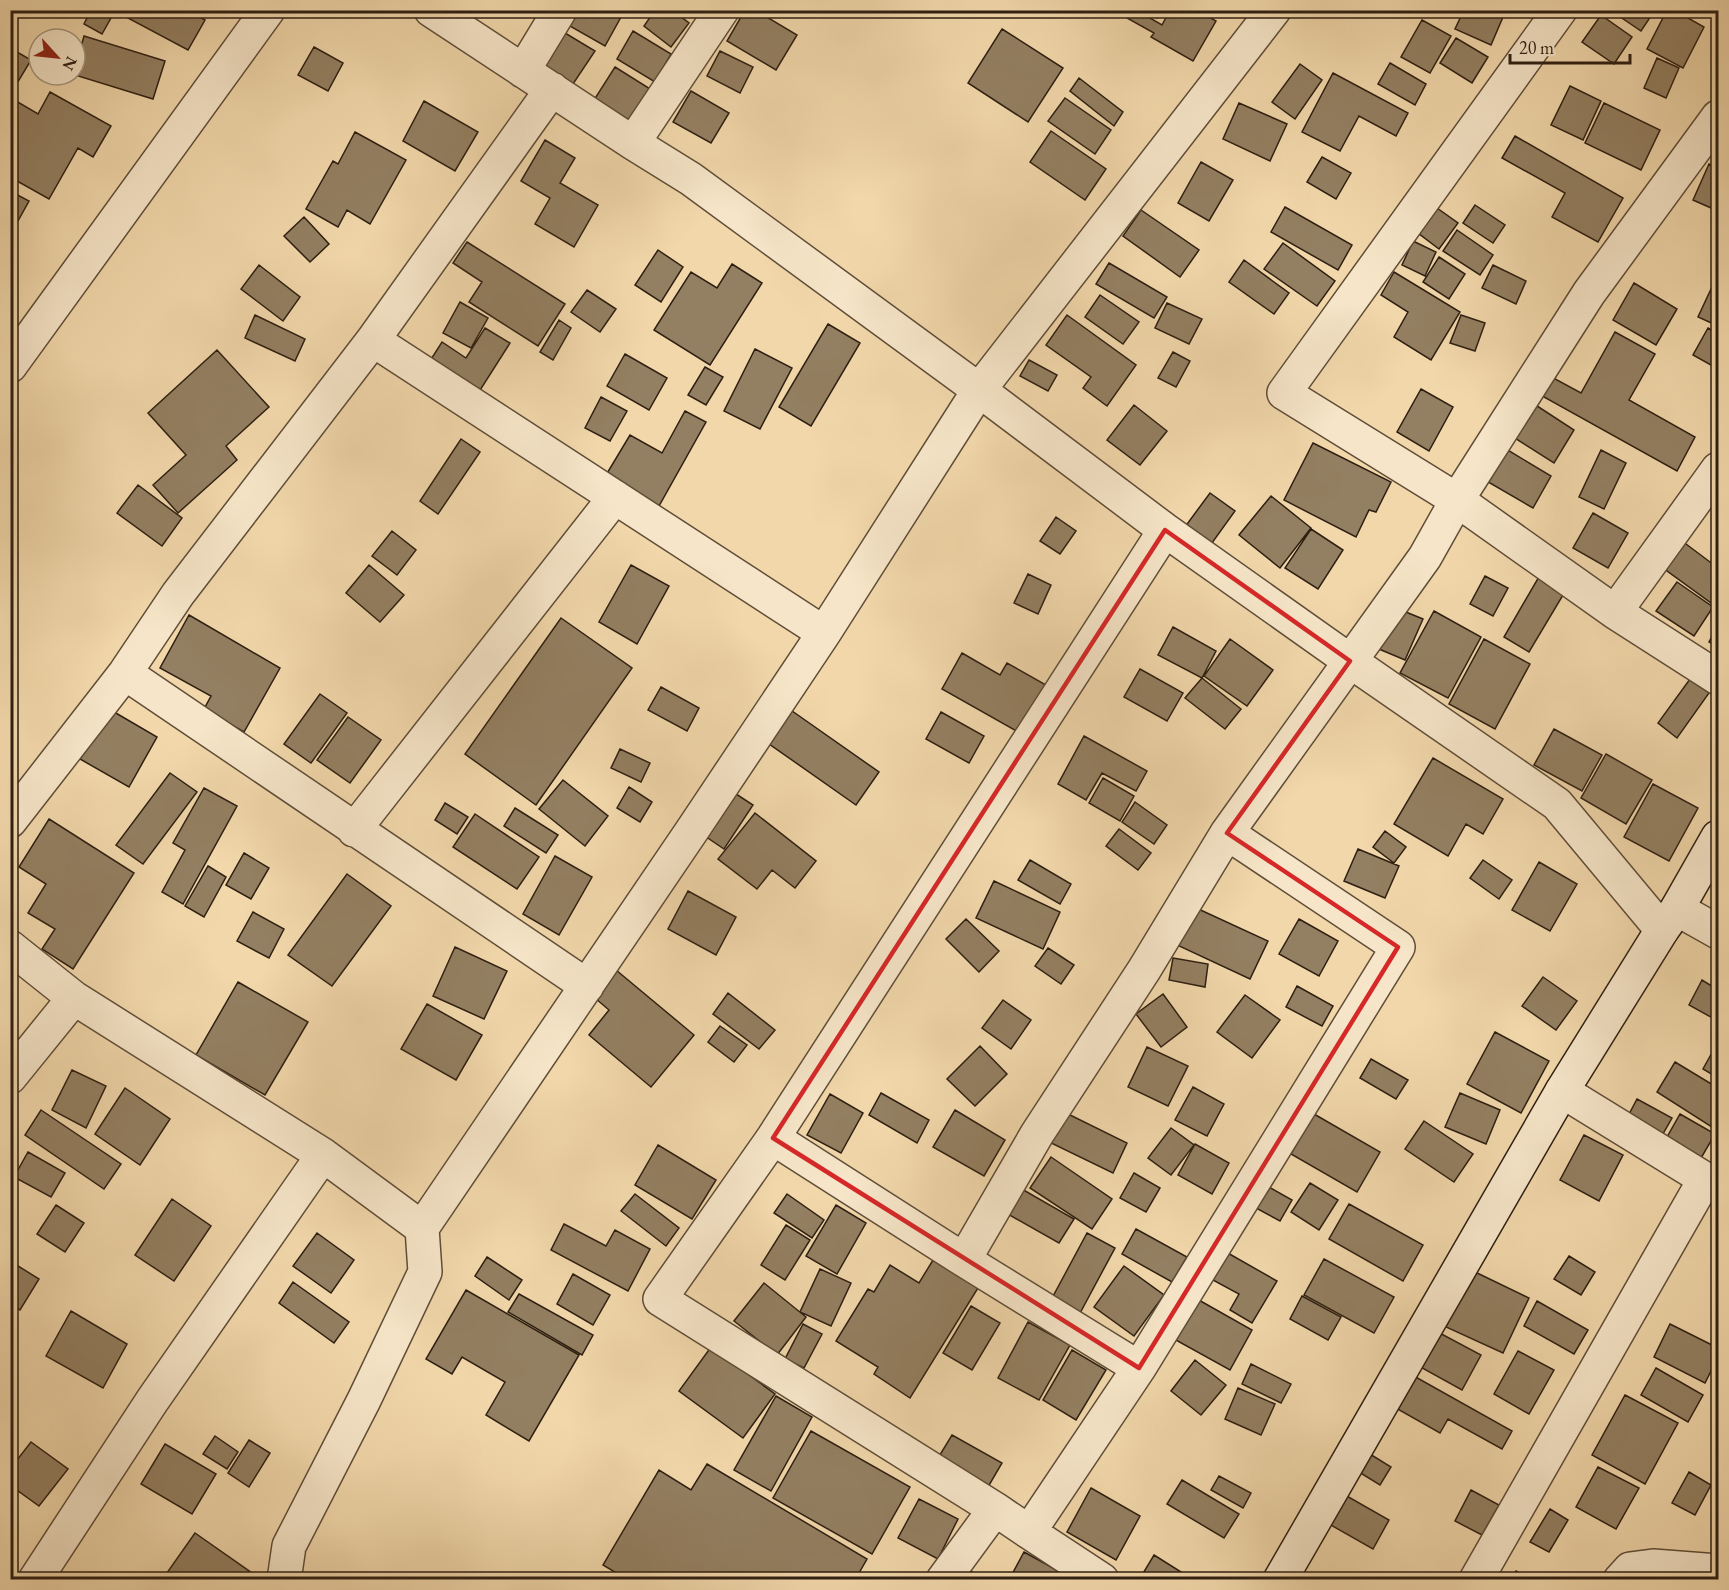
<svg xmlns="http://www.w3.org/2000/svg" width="1729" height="1590" font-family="'EB Garamond',serif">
<rect width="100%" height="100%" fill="#f1d7aa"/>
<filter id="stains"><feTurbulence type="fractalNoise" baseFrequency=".00333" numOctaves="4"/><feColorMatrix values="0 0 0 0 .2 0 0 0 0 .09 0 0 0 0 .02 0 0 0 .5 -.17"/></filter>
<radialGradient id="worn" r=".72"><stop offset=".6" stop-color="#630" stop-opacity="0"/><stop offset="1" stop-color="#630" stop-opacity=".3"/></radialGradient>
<path fill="#937f61" stroke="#2e1f12" stroke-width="1.5" d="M91,10H188L205,20L188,50L115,11L102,34L84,24Z
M566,10H609L621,17L605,46L561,21Z
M655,10H672L689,23L671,47L644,26Z
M745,10H755L797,35L776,70L727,41Z
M1120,10H1136L1162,25L1170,10H1197L1216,21L1193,61L1151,37L1154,33L1118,13Z
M1143,10H1162L1157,18Z
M1464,10H1506L1491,45L1455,29Z
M1614,10H1655L1641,31L1613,12Z
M1667,10H1674L1704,27L1683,68L1647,49Z
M1601,15L1632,37L1614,64L1582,42Z
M1422,20L1451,36L1430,73L1401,57Z
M555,27L595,51L573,84L535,59Z
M1002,29L1063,68L1028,122L968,83Z
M633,31L671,54L655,82L617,59Z
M84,36L165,61L153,99L75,75V69Z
M1456,38L1488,57L1472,83L1440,63Z
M314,47L343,63L328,91L298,75Z
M10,48L31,60L10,95Z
M720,51L753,67L740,93L707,76Z
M1657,58L1679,68L1666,98L1644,88Z
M1390,63L1426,84L1415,105L1378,84Z
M1300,64L1322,80L1295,119L1272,102Z
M615,67L655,92L635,125L594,100Z
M1333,73L1408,113L1396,136L1359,116L1340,151L1302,132Z
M1079,78L1123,112L1114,126L1070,91Z
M1570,86L1601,101L1583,140L1551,125Z
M691,91L729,113L711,143L673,122Z
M50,92L111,126L93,157L78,148L49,199L10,177V99L11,98L38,114Z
M1065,98L1111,130L1095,154L1048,121Z
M424,101L478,132L455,171L403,141Z
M1239,103L1287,124L1270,161L1223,139Z
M1604,103L1660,130L1641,170L1585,143Z
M1051,131L1106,169L1085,200L1030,162Z
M355,132L406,160L370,224L347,210L338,227L306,209L333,161L338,164Z
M1515,136L1623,198L1598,242L1552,217L1565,193L1502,158Z
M545,140L575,158L560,183L598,205L574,247L535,224L550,198L521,181Z
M1322,157L1351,173L1336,199L1307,182Z
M1201,162L1233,180L1209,221L1178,203Z
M1709,164L1718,168V211L1693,200Z
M10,191L29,201L13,230L10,228Z
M1475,205L1505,225L1493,243L1463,223Z
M1285,207L1352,245L1338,270L1271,232Z
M1437,208L1458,223L1439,249L1418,233Z
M1141,210L1199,250L1180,277L1123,236Z
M304,217L329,244L310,262L284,236Z
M1457,230L1493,255L1480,275L1443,251Z
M1413,241L1436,252L1425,276L1402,265Z
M467,242L565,304L538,346L469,302L482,282L453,263Z
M1283,243L1335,281L1317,306L1264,269Z
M658,250L683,267L661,302L635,285Z
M1439,257L1465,274L1449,299L1423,282Z
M1244,260L1289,293L1274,314L1229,282Z
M1109,263L1167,297L1154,318L1096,284Z
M732,264L762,283L710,365L654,330L691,272L717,288Z
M259,265L300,297L283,321L241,289Z
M1493,265L1526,281L1516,304L1482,288Z
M1394,272L1460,312L1431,360L1394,337L1408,312L1381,295Z
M1718,274V326L1698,317Z
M1634,283L1677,309L1656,345L1613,320Z
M587,290L616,309L600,332L571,312Z
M1100,295L1139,322L1123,344L1085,317Z
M460,302L488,318L471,348L443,333Z
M1167,303L1202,319L1189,344L1155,328Z
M255,315L305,339L295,361L245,338Z
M1067,315L1136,365L1107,406L1083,388L1091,377L1046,345Z
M1461,315L1485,323L1475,351L1450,343Z
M559,320L571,328L553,360L540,352Z
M828,324L860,343L811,426L779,407Z
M485,328L510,343L477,395L428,364L442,342L466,358Z
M1708,328L1718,334V369L1693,355Z
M1615,332L1655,354L1629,400L1695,437L1677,471L1535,392L1546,374L1581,393Z
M755,349L792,368L760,429L724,411Z
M217,350L269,407L226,446L237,460L178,513L153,485L186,455L148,413Z
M1173,352L1190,361L1176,387L1158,378Z
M625,354L667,378L649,410L607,386Z
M1029,360L1057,375L1048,391L1020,376Z
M705,367L723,377L706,405L688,395Z
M1421,389L1453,407L1429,451L1397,432Z
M601,397L627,411L610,441L585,428Z
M1531,402L1574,430L1554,463L1510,435Z
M1134,405L1167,431L1140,465L1107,440Z
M685,411L706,422L659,506L606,475L630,435L662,453Z
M461,439L480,452L438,514L420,501Z
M1313,443L1391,482L1376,512L1369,510L1356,537L1284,500Z
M1501,446L1551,476L1533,508L1483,479Z
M1601,450L1626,463L1604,509L1579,497Z
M138,485L182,518L162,546L117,513Z
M1210,493L1235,511L1204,554L1179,535Z
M1271,496L1311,528L1280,568L1239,535Z
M1593,513L1628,533L1608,568L1573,548Z
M1056,517L1076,531L1060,554L1040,541Z
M1311,529L1343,550L1318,589L1285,568Z
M392,531L416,550L397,575L372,556Z
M1682,541L1718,568V608L1663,568Z
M369,565L404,595L380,622L346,593Z
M631,565L669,586L637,644L599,622Z
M1028,574L1051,585L1038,614L1014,603Z
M1540,575L1566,590L1529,652L1504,637Z
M1485,576L1508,588L1493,616L1470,604Z
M1677,582L1713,607L1694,636L1656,611Z
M1396,608L1423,619L1405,660L1379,649Z
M1434,611L1481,637L1448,698L1400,673Z
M189,615L280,668L244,732L204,709L211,696L160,668Z
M561,618L632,668L536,805L465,754Z
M1718,625V647L1709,642Z
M1173,627L1216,651L1202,678L1158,655Z
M1230,639L1273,670L1247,706L1204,676Z
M1484,639L1530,664L1495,729L1449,704Z
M962,653L1000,675L1007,663L1046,685L1020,733L942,689Z
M1140,669L1183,693L1167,721L1124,697Z
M1202,678L1241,709L1225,729L1185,698Z
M1690,679L1709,693L1677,738L1658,723Z
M661,687L699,708L687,731L648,710Z
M320,694L347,713L311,763L284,744Z
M785,706L879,772L856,805L762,739Z
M109,709L157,737L129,787L80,759Z
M941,712L984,736L969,763L926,739Z
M348,717L381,740L350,783L317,760Z
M1554,729L1602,755L1582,791L1534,765Z
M1084,736L1147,771L1136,791L1102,773L1086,800L1058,784Z
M620,749L650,763L641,782L611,768Z
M1606,754L1652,780L1626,824L1581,798Z
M1433,758L1503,799L1483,834L1466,824L1448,856L1394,824Z
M170,773L197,792L143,864L116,845Z
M1103,778L1134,796L1120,821L1089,803Z
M563,780L608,816L585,846L539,809Z
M1653,784L1698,808L1669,861L1624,837Z
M629,787L652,802L640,822L617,808Z
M204,788L237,806L183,904L162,892L185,850L173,843Z
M733,792L753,805L724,849L705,836Z
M1135,802L1167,825L1154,844L1122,822Z
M445,803L468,817L457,834L435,820Z
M515,808L558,835L546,853L504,826Z
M755,813L816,861L795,888L772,870L757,889L718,859Z
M475,814L539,857L517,889L453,847Z
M49,819L134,873L73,969L42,949L55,929L28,913L46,884L19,867Z
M1119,829L1151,853L1138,870L1106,846Z
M1385,831L1406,847L1394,863L1373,847Z
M1358,849L1399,866L1385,898L1344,881Z
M244,853L269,868L251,899L226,885Z
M555,856L592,877L559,935L523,914Z
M1030,860L1071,884L1060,904L1018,880Z
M1483,860L1512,880L1499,899L1470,878Z
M1539,862L1577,884L1550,931L1512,910Z
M208,866L226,877L204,917L185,906Z
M347,874L391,906L332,986L288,955Z
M994,881L1060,912L1043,949L976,918Z
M688,891L736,917L716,955L668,929Z
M1194,907L1268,941L1250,979L1177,945Z
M253,912L284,929L269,958L237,941Z
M966,919L999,951L979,972L946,939Z
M1299,919L1338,941L1319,976L1279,954Z
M455,947L507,971L484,1019L433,996Z
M1048,948L1074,965L1061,984L1035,966Z
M1173,958L1208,964L1205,987L1169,980Z
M610,965L694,1035L651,1087L589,1035L609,1010L588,992Z
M1543,977L1577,1001L1556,1030L1522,1006Z
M1702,980L1718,990V1021L1689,1005Z
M238,982L308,1022L265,1095L196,1055Z
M1297,986L1333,1006L1322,1026L1286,1007Z
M728,993L775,1030L759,1049L713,1014Z
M1163,994L1187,1027L1161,1047L1136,1014Z
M1245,995L1280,1020L1252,1058L1217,1032Z
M1003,1000L1031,1020L1011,1049L982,1028Z
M427,1004L482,1035L456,1080L401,1049Z
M720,1026L747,1045L734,1062L708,1042Z
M1495,1032L1549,1061L1521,1113L1467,1084Z
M1718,1042V1078L1703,1069Z
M980,1046L1007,1074L975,1106L947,1079Z
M1147,1047L1188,1066L1168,1106L1128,1087Z
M1371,1059L1408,1080L1396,1099L1360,1078Z
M1675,1062L1718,1088V1131L1657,1092Z
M72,1070L106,1086L86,1128L52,1110Z
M1193,1087L1224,1104L1207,1136L1175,1120Z
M125,1088L170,1119L140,1165L95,1134Z
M881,1093L929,1120L917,1143L869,1115Z
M1460,1093L1500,1110L1486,1144L1445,1127Z
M830,1094L863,1113L841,1153L807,1135Z
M1637,1099L1672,1118L1660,1139L1626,1120Z
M41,1110L121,1164L104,1189L25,1135Z
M955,1110L1005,1140L984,1176L933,1147Z
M1064,1112L1127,1143L1113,1173L1049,1142Z
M1314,1114L1380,1152L1357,1192L1291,1154Z
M1680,1114L1715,1134L1697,1165L1662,1146Z
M1424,1121L1473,1154L1454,1182L1405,1149Z
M1171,1128L1194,1145L1171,1175L1148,1158Z
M1584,1135L1623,1155L1599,1201L1560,1180Z
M1195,1144L1229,1163L1212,1194L1178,1175Z
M658,1145L716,1180L692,1219L635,1185Z
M28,1152L65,1173L51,1197L14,1177Z
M1051,1157L1112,1199L1092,1229L1030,1188Z
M1134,1173L1160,1188L1146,1212L1120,1198Z
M1310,1183L1338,1200L1319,1230L1291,1212Z
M1269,1187L1292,1200L1280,1221L1256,1208Z
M1020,1188L1074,1219L1059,1243L1006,1213Z
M635,1194L679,1228L666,1246L621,1211Z
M787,1194L824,1220L812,1238L774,1213Z
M172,1199L211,1226L174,1281L135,1255Z
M1349,1204L1423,1245L1403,1281L1329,1239Z
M56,1205L84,1223L65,1252L37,1234Z
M836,1205L866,1223L837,1274L806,1256Z
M564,1224L606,1246L615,1230L650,1249L628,1291L551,1250Z
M786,1225L810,1240L785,1280L761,1265Z
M1136,1229L1187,1257L1172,1282L1122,1254Z
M317,1233L354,1260L331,1293L293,1266Z
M1087,1233L1115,1248L1079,1315L1051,1300Z
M1226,1252L1277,1281L1252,1323L1230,1310L1239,1294L1211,1279Z
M1569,1256L1595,1272L1581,1295L1554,1279Z
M487,1257L522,1280L509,1300L475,1276Z
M1324,1259L1394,1297L1374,1333L1304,1295Z
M933,1260L978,1288L910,1398L874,1374L878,1367L836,1341L868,1289L874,1292L890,1265L919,1283Z
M10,1261L39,1279L20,1310L10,1304Z
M1124,1266L1164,1295L1134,1336L1094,1307Z
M820,1269L851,1283L831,1326L800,1312Z
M1473,1271L1529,1298L1503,1353L1446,1327Z
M573,1274L610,1295L593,1325L557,1304Z
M293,1282L349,1322L334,1343L279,1303Z
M764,1283L806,1317L777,1355L734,1321Z
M466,1290L579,1355L529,1441L486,1415L505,1382L462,1357L452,1374L426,1359Z
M519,1294L593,1335L582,1355L508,1312Z
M1302,1296L1341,1317L1328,1340L1290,1319Z
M1197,1299L1252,1330L1230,1370L1174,1339Z
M1537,1301L1588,1330L1574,1354L1524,1326Z
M971,1306L1000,1323L972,1370L943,1353Z
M71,1311L127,1344L103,1388L46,1356Z
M1028,1322L1070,1345L1039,1400L998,1378Z
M803,1324L822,1334L804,1368L785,1359Z
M1670,1324L1718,1348V1357L1705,1383L1654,1357Z
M1434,1330L1481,1355L1462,1390L1415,1364Z
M711,1347L775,1394L743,1438L679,1391Z
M1072,1350L1106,1370L1076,1420L1043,1400Z
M1518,1351L1554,1370L1529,1414L1494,1394Z
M1195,1360L1226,1385L1201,1415L1171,1391Z
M1251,1364L1291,1384L1281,1403L1242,1384Z
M1656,1368L1703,1395L1688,1422L1641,1395Z
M1412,1375L1512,1431L1502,1449L1448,1419L1440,1433L1394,1407Z
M1238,1388L1275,1404L1261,1435L1225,1419Z
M1625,1395L1678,1423L1645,1484L1592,1455Z
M776,1396L812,1417L771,1491L734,1470Z
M811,1431L910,1487L872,1554L773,1498Z
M952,1435L1002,1463L988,1487L938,1458Z
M215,1436L238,1452L227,1469L203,1454Z
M249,1440L270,1453L249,1487L228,1473Z
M31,1442L68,1469L39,1506L10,1485V1469Z
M165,1444L216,1474L192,1514L141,1484Z
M1365,1451L1391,1467L1380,1485L1354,1469Z
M707,1464L867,1559L855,1580H628L603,1565L659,1470L691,1490Z
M1598,1467L1639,1488L1616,1529L1576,1507Z
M1689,1472L1711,1485L1695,1515L1672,1503Z
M1219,1476L1251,1493L1243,1508L1211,1490Z
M1182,1480L1239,1514L1224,1538L1167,1504Z
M1091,1488L1140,1516L1116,1560L1067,1532Z
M1471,1490L1499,1505L1482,1535L1455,1521Z
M1345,1495L1389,1520L1373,1549L1329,1524Z
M919,1499L958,1519L938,1559L898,1538Z
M1550,1509L1568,1520L1549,1552L1530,1542Z
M195,1533L262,1580H168L164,1577Z
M1024,1552L1066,1575L1063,1580H1009Z
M1154,1555L1189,1577L1187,1580H1148L1142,1575Z
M971,1571L984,1580H965Z
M1516,1571L1531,1580H1511Z"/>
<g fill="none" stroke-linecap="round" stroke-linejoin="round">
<defs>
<path id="street" d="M1274,10L979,390L1165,530L1350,661L1557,804L1662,930
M1560,10L1284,393L1457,500L1615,612L1718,469
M523,71L560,10
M633,143L722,10
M373,340L824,633
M10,366L268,10
M1615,612L1718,678
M125,673L587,986
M10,821L125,673L178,594L373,340L552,89
M354,830L615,497
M1677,909L1718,932
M10,947L74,998L323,1155L422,1228L425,1272L364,1400L289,1546L284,1580
M10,1077L74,998
M773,1138L660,1299L995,1509L1029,1532
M422,1228L693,829L824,633L979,390L691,179L633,143L431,10
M964,1260L1037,1134L1144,970L1227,833L1425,557L1457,500L1589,293L1718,117
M1139,1368L964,1260L773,1138L1165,530
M35,1580L152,1401L323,1155
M943,1580L995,1509
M1102,1580L1029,1532L1139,1368L1398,947L1227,833
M1476,1580L1705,1179L1562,1091
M1620,1580L1630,1569L1653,1566L1718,1571"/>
<path id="secondary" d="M1280,1580L1562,1091L1662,930L1677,909L1718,837"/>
</defs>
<use href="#street" stroke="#5f4d38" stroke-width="36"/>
<use href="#secondary" stroke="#2e1f12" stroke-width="36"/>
<use href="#street" stroke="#f6e5c8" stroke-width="33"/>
<use href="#secondary" stroke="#f6e5c8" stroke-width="33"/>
</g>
<path fill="none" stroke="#d62828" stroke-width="4.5" stroke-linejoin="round" d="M1165,530L1350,661L1227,833L1398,947L1139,1368L773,1138Z"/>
<rect width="1729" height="1590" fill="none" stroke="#f1d7aa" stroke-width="36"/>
<rect x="12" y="12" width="1705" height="1566" fill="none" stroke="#2e1f12" stroke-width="3"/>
<rect x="18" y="18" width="1693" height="1554" fill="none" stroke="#2e1f12" stroke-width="1.5"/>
<g transform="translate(57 57) rotate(117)"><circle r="28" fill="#f6e5c8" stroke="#a6967f" stroke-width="1.5"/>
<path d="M0-4.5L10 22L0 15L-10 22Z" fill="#8f2418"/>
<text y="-9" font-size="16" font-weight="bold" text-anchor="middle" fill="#2e1f12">N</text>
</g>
<path d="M1510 54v9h120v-9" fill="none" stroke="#2e1f12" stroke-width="3"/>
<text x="1519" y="54" font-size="18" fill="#2e1f12" stroke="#f6e5c8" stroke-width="4.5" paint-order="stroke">20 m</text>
<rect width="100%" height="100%" filter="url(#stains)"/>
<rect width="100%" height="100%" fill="url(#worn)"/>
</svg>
